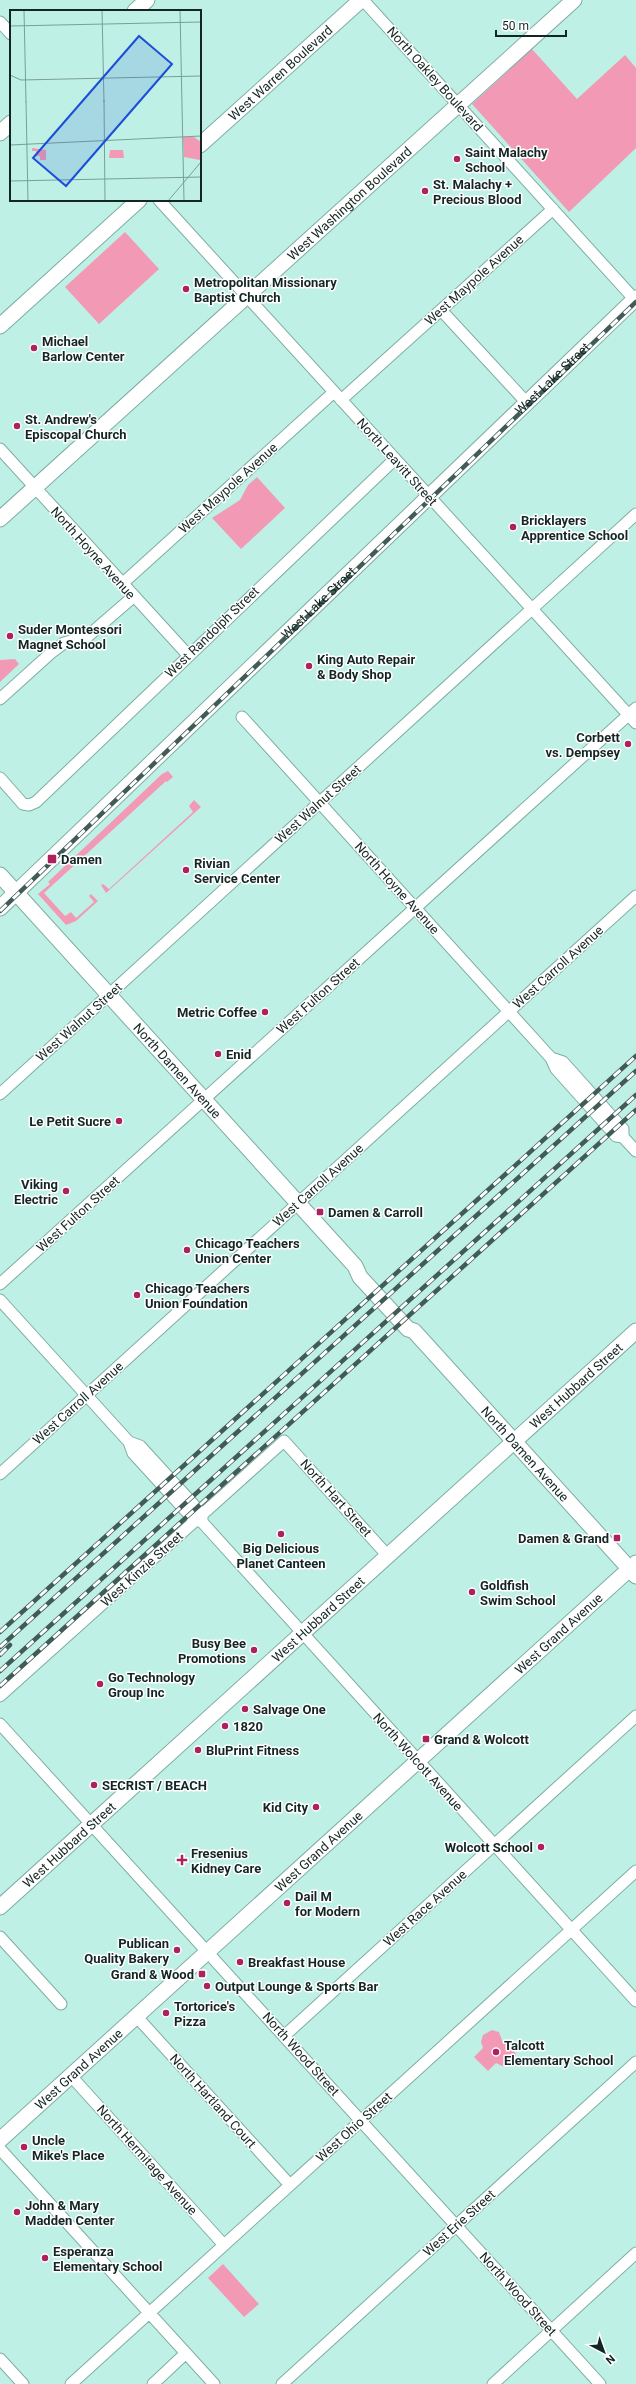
<svg xmlns="http://www.w3.org/2000/svg" width="636" height="2384" font-family="Roboto,sans-serif">
<rect width="100%" height="100%" fill="#bff0e5"/>
<path fill="#f29ab5" d="M532,49L577,99L625,55L636,68V148L569,212L472,104Z
M125,232L159,269L99,324L65,287Z
M257,477L285,508L241,549L212,518L240,500L248,485Z
M15,659L19,664L0,682V660Z
M168,771L173,777L167,782L166,781L44,893L65,916L71,912L76,918L94,902L89,896L91,894L98,901L76,921L66,925L38,894L50,884L48,882L162,774Z
M194,800L201,807L106,893L101,885L103,884L109,889L193,812L189,806Z
M492,2030L499,2032L503,2043L513,2047L516,2055L510,2065L502,2066L496,2063L488,2071L474,2057L483,2048L481,2042L483,2035Z
M223,2264L259,2304L244,2317L208,2278Z"/>
<g fill="none" stroke-linecap="round" stroke-linejoin="round">
<defs>
<path id="street" d="M363,0L636,301
M0,22L11,34
M159,200L636,723
M441,310L527,403
M341,400L553,209
M0,449L188,655
M122,584L334,392
M0,699L52,652L64,643L88,636L133,597
M242,717L551,1058L556,1069L616,1136L623,1137
M0,778L23,804L29,805L36,802L395,459
M551,1058L563,1062L623,1129V1137L636,1151
M0,1094L636,514
M0,1284L636,708
M0,1300L129,1442L133,1453L195,1521H201
M129,1442L140,1446L202,1514V1522L636,2001
M0,1474L636,896
M0,1696L284,1441L388,1556
M0,1724L600,2384
M0,1937L61,2004
M136,2016L290,2185
M284,2036L636,1716
M71,2076L224,2245
M0,2149L214,2384
M0,2359L23,2384
M71,2384L636,1871
M153,2384L186,2353
M282,2384L636,2062
M493,2384L636,2253"/>
<g id="secondary">
<path d="M135,11L147,0"/>
<path d="M0,133L11,123"/>
<path id="s1" d="M200,145L361,0"/>
<path d="M0,326L139,200"/>
<path id="s2" d="M0,519L574,0"/>
<path id="s3" d="M0,875L355,1266L360,1277L408,1329L414,1331L636,1576"/>
<path id="s4" d="M0,908L636,298"/>
<path id="s5" d="M0,1907L636,1331"/>
<path id="s6" d="M0,2140L636,1563"/>
</g>
</defs>
<use href="#street" stroke="#7eada3" stroke-width="13"/>
<use href="#secondary" stroke="#7eada3" stroke-width="17"/>
<use href="#street" stroke="#fff" stroke-width="11"/>
<use href="#secondary" stroke="#fff" stroke-width="15"/>
<defs>
<path id="rail" d="M0,911L636,302
M0,1632L636,1056
M0,1647L636,1071
M0,1655L10,1645
M0,1671L636,1095
M0,1686L636,1110"/>
</defs>
<use href="#rail" stroke="#415c57" stroke-width="4.5"/>
<use href="#rail" stroke="#fff" stroke-width="3" stroke-dasharray="9" stroke-linecap="butt"/>
</g>
<g fill="#ad215f" stroke="#fff" stroke-width="1.5">
<circle cx="457" cy="159" r="4"/>
<circle cx="425" cy="191" r="4"/>
<circle cx="186" cy="289" r="4"/>
<circle cx="34" cy="348" r="4"/>
<circle cx="17" cy="426" r="4"/>
<circle cx="513" cy="527" r="4"/>
<circle cx="10" cy="636" r="4"/>
<circle cx="309" cy="666" r="4"/>
<circle cx="628" cy="744" r="4"/>
<rect x="47" y="854" width="10" height="10" rx="2"/>
<circle cx="186" cy="870" r="4"/>
<circle cx="265" cy="1012" r="4"/>
<circle cx="218" cy="1054" r="4"/>
<circle cx="119" cy="1121" r="4"/>
<circle cx="66" cy="1191" r="4"/>
<rect x="316" y="1208" width="8" height="8" rx="2"/>
<circle cx="187" cy="1250" r="4"/>
<circle cx="137" cy="1295" r="4"/>
<circle cx="281" cy="1534" r="4"/>
<rect x="613" y="1534" width="8" height="8" rx="2"/>
<circle cx="472" cy="1592" r="4"/>
<circle cx="254" cy="1650" r="4"/>
<circle cx="100" cy="1684" r="4"/>
<circle cx="245" cy="1709" r="4"/>
<circle cx="225" cy="1726" r="4"/>
<rect x="422" y="1735" width="8" height="8" rx="2"/>
<circle cx="198" cy="1750" r="4"/>
<circle cx="94" cy="1785" r="4"/>
<circle cx="316" cy="1807" r="4"/>
<circle cx="541" cy="1847" r="4"/>
<path d="M180 1854h4v4h4v4h-4v4h-4v-4h-4v-4h4z"/>
<circle cx="287" cy="1903" r="4"/>
<circle cx="177" cy="1950" r="4"/>
<circle cx="240" cy="1962" r="4"/>
<rect x="198" y="1970" width="8" height="8" rx="2"/>
<circle cx="207" cy="1986" r="4"/>
<circle cx="166" cy="2013" r="4"/>
<circle cx="496" cy="2052" r="4"/>
<circle cx="24" cy="2147" r="4"/>
<circle cx="17" cy="2212" r="4"/>
<circle cx="45" cy="2258" r="4"/>
</g>
<g text-anchor="middle" dominant-baseline="central" stroke-width="3" stroke-linejoin="round" paint-order="stroke">
<g font-size="13" fill="#132623" stroke="#fff">
<text stroke="none"><textPath href="#s1" startOffset="108">West Warren Boulevard</textPath></text>
<text transform="translate(435 79) rotate(48)">North Oakley Boulevard</text>
<text stroke="none"><textPath href="#s2" startOffset="471">West Washington Boulevard</textPath></text>
<text transform="translate(474 280) rotate(-42)">West Maypole Avenue</text>
<text stroke="none"><textPath href="#s4" startOffset="765">West Lake Street</textPath></text>
<text transform="translate(397 462) rotate(48)">North Leavitt Street</text>
<text transform="translate(228 488) rotate(-42)">West Maypole Avenue</text>
<text transform="translate(93 553) rotate(48)">North Hoyne Avenue</text>
<text stroke="none"><textPath href="#s4" startOffset="441">West Lake Street</textPath></text>
<text transform="translate(212 632) rotate(-44)">West Randolph Street</text>
<text transform="translate(318 804) rotate(-42)">West Walnut Street</text>
<text transform="translate(397 888) rotate(48)">North Hoyne Avenue</text>
<text transform="translate(558 967) rotate(-42)">West Carroll Avenue</text>
<text transform="translate(318 996) rotate(-42)">West Fulton Street</text>
<text transform="translate(79 1022) rotate(-42)">West Walnut Street</text>
<text stroke="none"><textPath href="#s3" startOffset="264">North Damen Avenue</textPath></text>
<text transform="translate(318 1185) rotate(-42)">West Carroll Avenue</text>
<text transform="translate(78 1214) rotate(-42)">West Fulton Street</text>
<text stroke="none"><textPath href="#s5" startOffset="777">West Hubbard Street</textPath></text>
<text transform="translate(78 1403) rotate(-42)">West Carroll Avenue</text>
<text stroke="none"><textPath href="#s3" startOffset="783">North Damen Avenue</textPath></text>
<text transform="translate(336 1498) rotate(48)">North Hart Street</text>
<text transform="translate(142 1569) rotate(-42)">West Kinzie Street</text>
<text stroke="none"><textPath href="#s5" startOffset="429">West Hubbard Street</textPath></text>
<text stroke="none"><textPath href="#s6" startOffset="754">West Grand Avenue</textPath></text>
<text transform="translate(418 1762) rotate(48)">North Wolcott Avenue</text>
<text stroke="none"><textPath href="#s5" startOffset="93">West Hubbard Street</textPath></text>
<text stroke="none"><textPath href="#s6" startOffset="430">West Grand Avenue</textPath></text>
<text transform="translate(425 1908) rotate(-42)">West Race Avenue</text>
<text transform="translate(301 2054) rotate(48)">North Wood Street</text>
<text stroke="none"><textPath href="#s6" startOffset="106">West Grand Avenue</textPath></text>
<text transform="translate(213 2101) rotate(48)">North Hartland Court</text>
<text transform="translate(354 2127) rotate(-42)">West Ohio Street</text>
<text transform="translate(147 2160) rotate(48)">North Hermitage Avenue</text>
<text transform="translate(459 2223) rotate(-42)">West Erie Street</text>
<text transform="translate(518 2294) rotate(48)">North Wood Street</text>
</g>
<g font-size="13" font-weight="bold" fill="#132623" stroke="#fff" text-anchor="start">
<text x="465" y="152">Saint Malachy<tspan x="465" dy="15">School</tspan></text>
<text x="433" y="184">St. Malachy +<tspan x="433" dy="15">Precious Blood</tspan></text>
<text x="194" y="282">Metropolitan Missionary<tspan x="194" dy="15">Baptist Church</tspan></text>
<text x="42" y="341">Michael<tspan x="42" dy="15">Barlow Center</tspan></text>
<text x="25" y="419">St. Andrew's<tspan x="25" dy="15">Episcopal Church</tspan></text>
<text x="521" y="520">Bricklayers<tspan x="521" dy="15">Apprentice School</tspan></text>
<text x="18" y="629">Suder Montessori<tspan x="18" dy="15">Magnet School</tspan></text>
<text x="317" y="659">King Auto Repair<tspan x="317" dy="15">&amp; Body Shop</tspan></text>
<text x="620" y="737" text-anchor="end">Corbett<tspan x="620" dy="15">vs. Dempsey</tspan></text>
<text x="61" y="859">Damen</text>
<text x="194" y="863">Rivian<tspan x="194" dy="15">Service Center</tspan></text>
<text x="257" y="1012" text-anchor="end">Metric Coffee</text>
<text x="226" y="1054">Enid</text>
<text x="111" y="1121" text-anchor="end">Le Petit Sucre</text>
<text x="58" y="1184" text-anchor="end">Viking<tspan x="58" dy="15">Electric</tspan></text>
<text x="328" y="1212">Damen &amp; Carroll</text>
<text x="195" y="1243">Chicago Teachers<tspan x="195" dy="15">Union Center</tspan></text>
<text x="145" y="1288">Chicago Teachers<tspan x="145" dy="15">Union Foundation</tspan></text>
<text x="609" y="1538" text-anchor="end">Damen &amp; Grand</text>
<text x="281" y="1548" text-anchor="middle">Big Delicious<tspan x="281" dy="15">Planet Canteen</tspan></text>
<text x="480" y="1585">Goldfish<tspan x="480" dy="15">Swim School</tspan></text>
<text x="246" y="1643" text-anchor="end">Busy Bee<tspan x="246" dy="15">Promotions</tspan></text>
<text x="108" y="1677">Go Technology<tspan x="108" dy="15">Group Inc</tspan></text>
<text x="253" y="1709">Salvage One</text>
<text x="233" y="1726">1820</text>
<text x="434" y="1739">Grand &amp; Wolcott</text>
<text x="206" y="1750">BluPrint Fitness</text>
<text x="102" y="1785">SECRIST / BEACH</text>
<text x="308" y="1807" text-anchor="end">Kid City</text>
<text x="533" y="1847" text-anchor="end">Wolcott School</text>
<text x="191" y="1853">Fresenius<tspan x="191" dy="15">Kidney Care</tspan></text>
<text x="295" y="1896">Dail M<tspan x="295" dy="15">for Modern</tspan></text>
<text x="169" y="1943" text-anchor="end">Publican<tspan x="169" dy="15">Quality Bakery</tspan></text>
<text x="248" y="1962">Breakfast House</text>
<text x="194" y="1974" text-anchor="end">Grand &amp; Wood</text>
<text x="215" y="1986">Output Lounge &amp; Sports Bar</text>
<text x="174" y="2006">Tortorice's<tspan x="174" dy="15">Pizza</tspan></text>
<text x="504" y="2045">Talcott<tspan x="504" dy="15">Elementary School</tspan></text>
<text x="32" y="2140">Uncle<tspan x="32" dy="15">Mike's Place</tspan></text>
<text x="25" y="2205">John &amp; Mary<tspan x="25" dy="15">Madden Center</tspan></text>
<text x="53" y="2251">Esperanza<tspan x="53" dy="15">Elementary School</tspan></text>
</g>
</g>
<g transform="translate(10 10)">
<rect width="191" height="191" fill="#bff0e5"/>
<path d="M173,127H184L191,132L190,150L174,147ZM22,138L36,140V150H30V146H26V141H22ZM100,140H113L114,148H99Z" fill="#f29ab5"/>
<path fill="none" stroke="#7a9f97" stroke-width="1" d="M14,0L16,92M92,0L94,92M170,0L174,191M0,16L191,12M0,65L11,70L191,66M94,90L95,191M16,91L18,191M0,135L191,126M0,171L191,167M158,191L191,152"/>
<path fill="#1d4ed8" fill-opacity="0.15" stroke="#1d4ed8" stroke-width="2" d="M129,26L162,54L56,176L23,148Z"/>
<rect width="191" height="191" fill="none" stroke="#132623" stroke-width="2"/>
</g>
<g transform="translate(604 2352) rotate(139)" stroke="#ffffff" stroke-width="3" paint-order="stroke">
<path d="M0-3L7 15L0 10L-7 15Z" fill="#132623"/>
<text y="-6" font-size="11" font-weight="bold" text-anchor="middle" fill="#132623">N</text>
</g>
<path d="M496 30v6h70v-6" fill="none" stroke="#132623" stroke-width="2"/>
<text x="502" y="30" font-size="12" fill="#132623" stroke="#ffffff" stroke-width="3" paint-order="stroke">50 m</text>
</svg>
